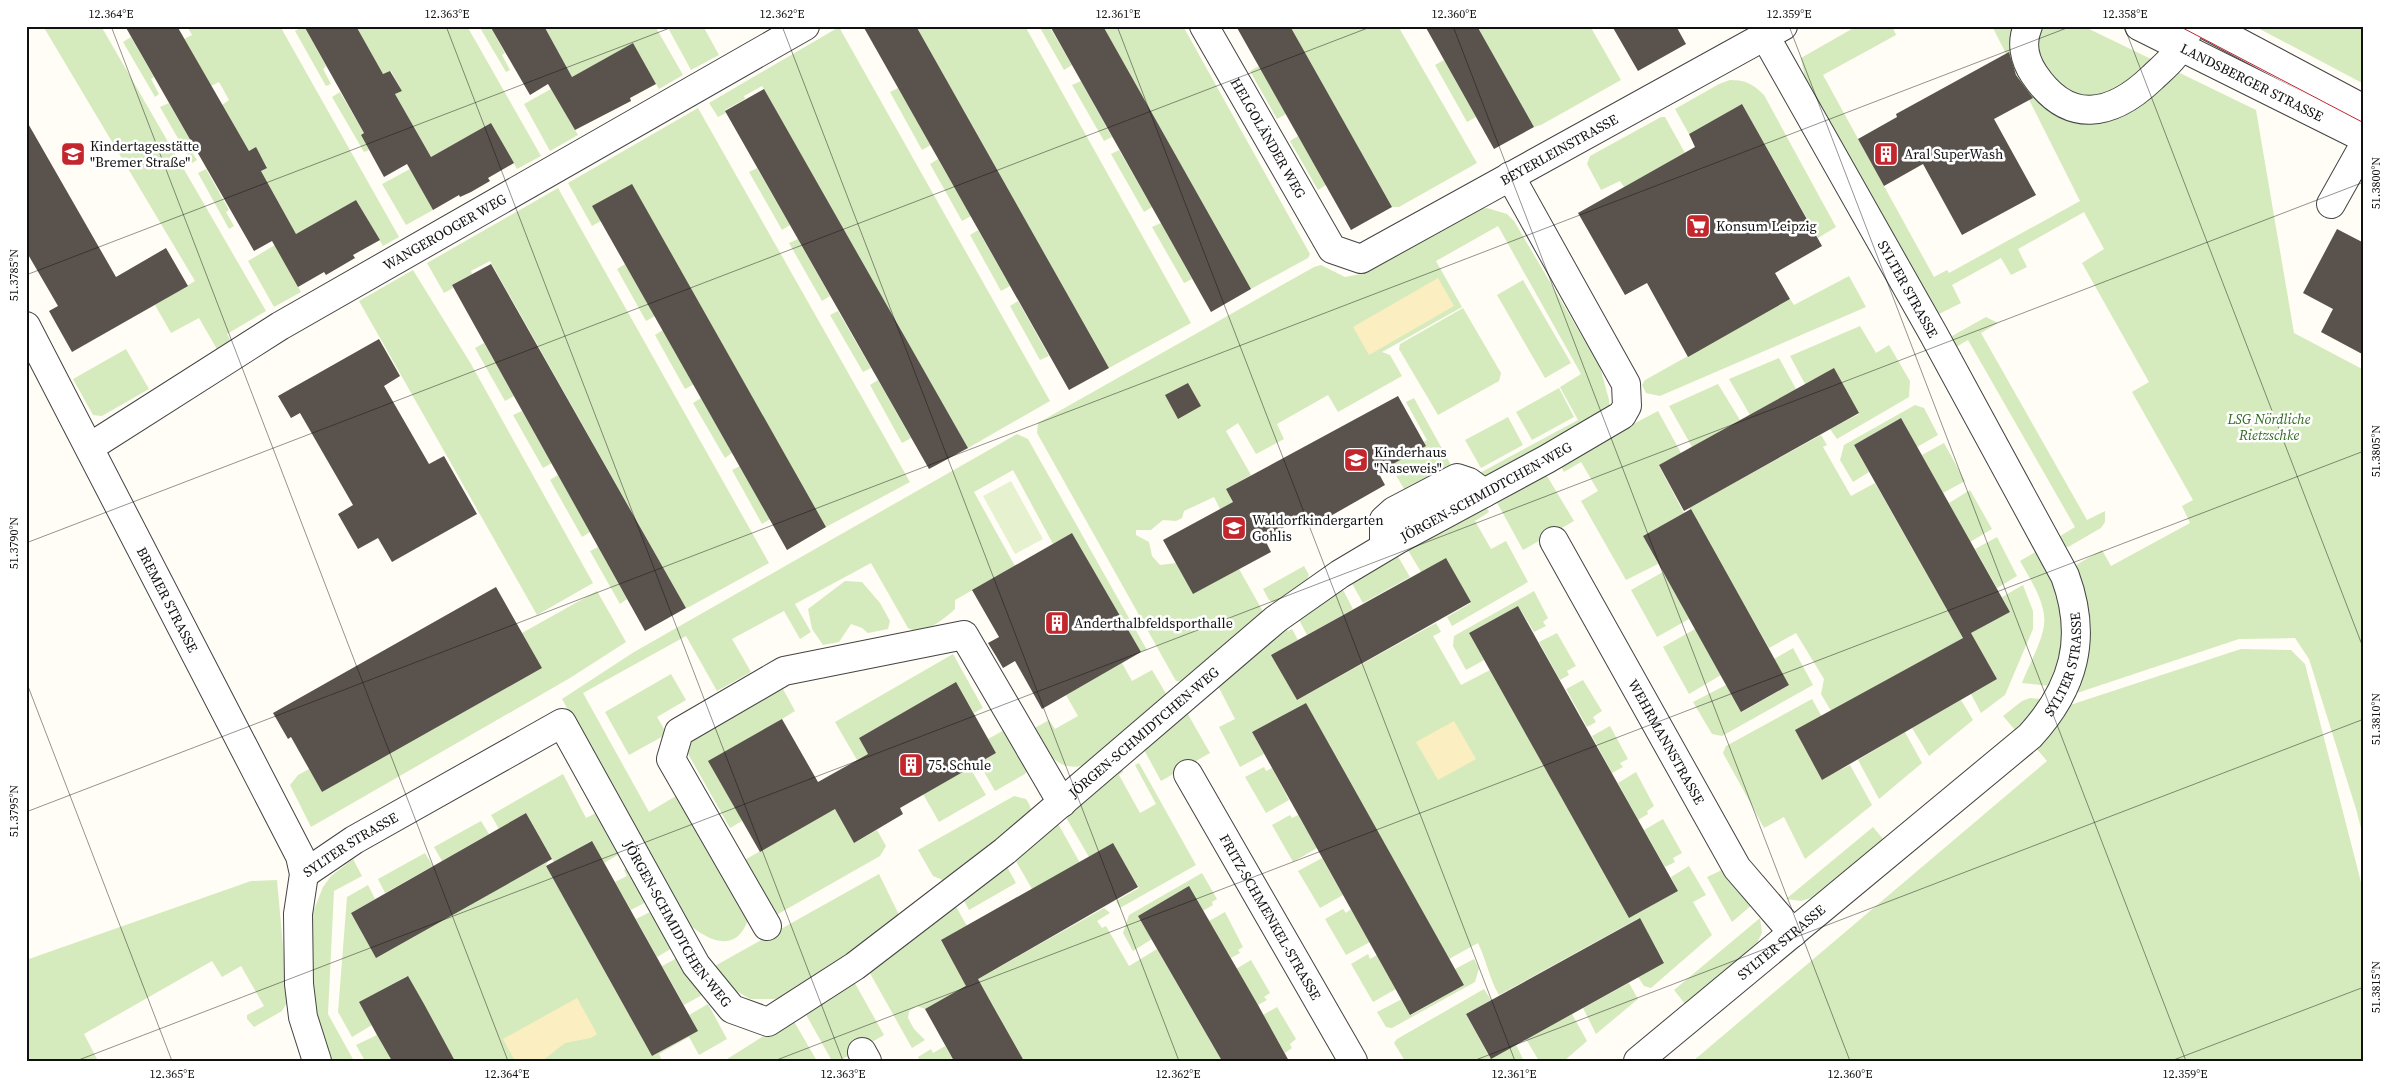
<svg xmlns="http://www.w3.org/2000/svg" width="2390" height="1087" font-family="'Source Serif 4',serif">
<rect width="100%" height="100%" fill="#fffdf5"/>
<path fill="#d5ebbd" d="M43,26H101L266,311L227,334L232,343L218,351L199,318L171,333L155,305L195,281Z
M187,26H280L399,237L383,246L356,200L296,234L261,171L267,167L256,148L249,151L222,105L229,100L219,82L211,86L184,39L192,35Z
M304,26L326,66L323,69L331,84L326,86L295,31Z
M359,26H467L541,156L517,169L491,123L431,157L395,94L402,91L391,71L383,74L357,28Z
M479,26H490L505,53L502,55L510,70L506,72Z
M544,26H655L683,75L659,89L633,44L572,77Z
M667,26H703L719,55L691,70Z
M916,26H1025L1191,323L1109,368Z
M1039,26H1049L1072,65L1064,70Z
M1103,26H1183L1310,254L1308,258L1251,289Z
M1290,26H1398L1477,163L1399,207H1392Z
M1477,26H1590L1621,80L1541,125L1534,127Z
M1857,26H1892L1896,35L1823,75L1934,277L1947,270L1949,273L2080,201L1992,26H2083L2256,110L2294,333L2364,370V840L2356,809L2309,659L2295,638L2239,639L2074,694C2095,647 2093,612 2076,565L2102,550L2111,566L2190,523L2182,506L2193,500L2132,392L2149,382L2082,263L2104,249L2084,212L2018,249L2027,267L2011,275L2001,258L1952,285L1961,303L1935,316L1805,78L1801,58Z
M2254,26H2364V84Z
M839,27L1050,401L968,448L762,86L744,96L745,99L725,110L726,113L718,117L709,103Z
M131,37L154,77L151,79L159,94L155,97L123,42Z
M1444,60L1476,117L1467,122L1435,65Z
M1259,66L1286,114L1277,119L1250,71Z
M1730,80C1746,80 1753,84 1764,95L1836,227L1818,238L1742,104L1689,134L1675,109L1719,84Z
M1081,81L1112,137L1104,141L1072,85Z
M898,88L931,145L922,150L890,92Z
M551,89L578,135L550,151L524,104Z
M340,92L364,133L361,135L369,150L364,152L332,97Z
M169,103L192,143L188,146L197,160L192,163L160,107Z
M698,108L910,482L826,527L632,185L601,221L592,226L568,183Z
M1661,117H1665L1685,153L1624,187L1620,181L1601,190L1587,164L1590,156Z
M1298,136L1326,185L1318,190L1290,141Z
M1119,150L1152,207L1144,212L1111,154Z
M938,159L971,216L962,221L930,164Z
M757,168L790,225L782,230L749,172Z
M206,169L229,210L226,212L234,226L229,229L198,173Z
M410,169L433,210L406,225L382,184Z
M558,188L769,563L689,607L686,608L490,261L471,271L472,274L452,285L453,288L444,293L427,263Z
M1487,208L1507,214L1514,221L1600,367L1609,400L1610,411L1480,484L1476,475L1578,420L1560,387L1581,374L1498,226L1436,261L1462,307L1382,352L1390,355L1402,376L1338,412L1328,395L1277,424L1276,422L1284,439L1256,454L1238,423L1226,431L1251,475L1227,489L1233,502L1220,509L1214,497L1184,511L1182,518L1176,521L1163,520L1151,530H1136V535L1149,542L1152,556L1160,565L1176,563L1193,594L1239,569L1265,615L1184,682L1176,681L1037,433L1038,423L1314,267L1321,265L1345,277L1361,274L1467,214L1477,209Z
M1161,223L1192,279L1184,283L1152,227Z
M978,230L1010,286L1001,291L970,235Z
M798,239L830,296L822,301L789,243Z
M275,245L301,292L274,307L248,261Z
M625,264L655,316L646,321L617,269Z
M413,270L471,364L593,583L537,615L359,301Z
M1849,276L1866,307L1660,396L1646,393L1642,385L1645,380L1790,299L1794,305Z
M1523,280L1571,363L1545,378L1497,295Z
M1018,301L1049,356L1040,360L1010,306Z
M1463,308L1501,373L1499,381L1438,415L1399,349L1400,344Z
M838,311L871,368L863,372L830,315Z
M1986,317L1998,323L1981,333L2087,520L2105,511V522L2101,528L2068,547L2062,546L2057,538L2075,527L1968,340L1951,350L1952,336Z
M1860,326L1876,353L1889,345L1910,381L1909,397L1837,439L1830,429L1859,414L1834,369L1805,384L1790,356Z
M663,330L694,384L685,389L655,335Z
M484,343L514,396L505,401L475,348Z
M126,349L149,389L102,416L93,415L73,379Z
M1779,358L1796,389L1750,415L1729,379Z
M878,380L911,438L902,443L870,385Z
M1718,384L1740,420L1692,447L1669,406Z
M1559,388L1574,417L1532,440L1516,412Z
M701,398L732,453L725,458L693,403Z
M1414,398L1451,465L1449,477L1410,499L1390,465L1425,446L1423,442L1427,440L1406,402Z
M1915,405L1924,408L1938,435L1917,447L1901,418L1854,445L1869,472L1853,482L1840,460L1844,445Z
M522,411L552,463L543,468L513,415Z
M1658,411L1681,453L1659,466L1684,513L1643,536L1658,564L1626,580L1581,501L1598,491L1581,462L1564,472L1559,463Z
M1508,417L1523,445L1481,468L1465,440Z
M1017,434L1028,439L1147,650L1141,652L1072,533L1053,544L1013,470L974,492L1015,566L955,600V609C944,619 923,637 908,628L871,563L795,604L811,632L800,639L784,611L732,639L751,672L717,691L686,636L583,693L649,812L676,796L749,916C738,955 709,942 686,922L562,699L634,652Z
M1821,435L1827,445L1823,447L1851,496L1875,483L1963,638L1831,711L1821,694L1824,679L1796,633L1769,648L1689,508Z
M1944,443L1965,481L1943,493L1922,455Z
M740,466L770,519L762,524L732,470Z
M1544,471L1574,521L1523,550L1494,497Z
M558,475L590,532L582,537L550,480Z
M1970,490L1992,529L1970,542L1949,503Z
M1484,503L1489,512L1475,521L1491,549L1506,541L1528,582L1452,626L1447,617L1471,603L1446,558L1421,572L1406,547Z
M1997,537L2017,576L1997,588L1975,549Z
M598,547L627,599L620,604L590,551Z
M2037,551L2061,600L2065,643L2050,686L2022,683C2028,667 2042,642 2044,625C2047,604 2030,579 2020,561Z
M1396,553L1410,577L1363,603L1350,580Z
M1304,566L1309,575L1303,588L1278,605L1269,600L1263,589Z
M1663,572L1689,619L1657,637L1631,590Z
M845,581L862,582L880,603L890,621L888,629L868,633L862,628L851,624L839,642L823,645L812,629L808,609Z
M2023,585L2033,611V629L2005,695L1981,713L1971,694L1997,679L1971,633L2010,612L2002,597Z
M1341,586L1353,609L1307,635L1297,616Z
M597,591L626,642L570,678L311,827L290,785L298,775L309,769L322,792L542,668L522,633Z
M1534,591L1548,618L1543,622L1546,626L1534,632L1518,606L1469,633L1484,660L1466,670L1453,646L1454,636Z
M1436,623L1441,632L1433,636L1461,685L1490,670L1629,918L1678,891L1671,877L1689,866L1706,895L1693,902L1712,935L1651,988L1644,986L1638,977L1664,962L1639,918L1499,995C1489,978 1487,962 1478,943L1449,959L1306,703L1252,732L1264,754L1240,767L1219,727L1235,719L1216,682L1284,625L1288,631L1292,629L1298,640L1272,655L1297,700Z
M1695,629L1721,675L1689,694L1663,647Z
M1557,633L1576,666L1567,671L1569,675L1560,680L1539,642Z
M1793,648L1813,685L1722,736L1712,734L1693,702L1726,685L1742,712L1789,685L1774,659Z
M2241,649L2291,650L2305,664L2364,894V1061H1693L2047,761L2035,747L2067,706Z
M953,654L983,708L974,713L956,683L859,738L868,754L857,760L835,722Z
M1122,663L1132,681L1152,670L1168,697L1093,763C1058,775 1049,756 1033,729L1049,720L1055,729L1078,716L1066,695Z
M671,674L686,700L657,717L667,734L629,755L605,712Z
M1583,680L1602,711L1593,717L1596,722L1587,727L1566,689Z
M783,689L795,711L782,719L742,821L730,828L683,745Z
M2030,698L2042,699L2015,730L2003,716L2022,701Z
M1812,699L1822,717L1796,731L1822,779L1850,765L1872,805L1805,859L1784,817L1764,828L1723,753L1726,746Z
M1961,700L1973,720L1929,756L1912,728Z
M1185,709L1210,753L1161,781L1142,746Z
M1610,726L1628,759L1620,763L1623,767L1612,773L1592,736Z
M1008,728L1028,769L1025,774L995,791L979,763L996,753L988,739Z
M1905,732L1922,763L1879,799L1858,760Z
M1139,763L1196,865L1120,908L1116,901L1139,888L1113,844L1089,857L1064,814L1121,766L1123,772L1119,775L1140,813L1156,804L1135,765Z
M1264,767L1266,771L1272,768L1289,800L1266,813L1245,777Z
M970,768L986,795L939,822L923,794Z
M1636,772L1654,806L1647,811L1648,814L1638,820L1618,783Z
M563,774L586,818L598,812L621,853L604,863L591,841L554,862L526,813L499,829L491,815Z
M1014,796L1026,799C1031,806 1032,810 1028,819L945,881L933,876L918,850Z
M835,809L854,843L877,830L886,846L880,856L771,918L741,862Z
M1290,815L1292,818L1298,815L1317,848L1293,862L1272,825Z
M1663,819L1682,853L1673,858L1675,862L1665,867L1644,830Z
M1056,820L1080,863L1032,889L1013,856Z
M481,821L489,834L442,861L434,847Z
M1873,827L1884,840L1817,896L1801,901L1786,899Z
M425,853L433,866L385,893L378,879Z
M1322,858L1343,895L1320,908L1298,871Z
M353,859L362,876L334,891L328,1014L354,1061H331L317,1024L313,1000L311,917L323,887L331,876Z
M548,861L546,866L652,1056L697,1031L689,1015L708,1004L727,1039L699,1055L689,1037L659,1054L662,1061H455L407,976L360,1002L372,1025L352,1037L338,1012L347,897L368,885L375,899L351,913L376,957Z
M1005,863L1016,883L969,910L962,897Z
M628,867L648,901L631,910L615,882L627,876L624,870Z
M1724,869L1753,904L1732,922L1707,877Z
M1202,873L1217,899L1212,902L1213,905L1203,911L1189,887L1138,916L1152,939L1133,951L1123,933L1129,915Z
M879,874L901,919L783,999H750L723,983L713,967Z
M277,880L288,1001L282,1011L254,1027L247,1019V1015L264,1006L241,966L222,977L212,961L84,1034L98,1061H26V960L251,881Z
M954,903L967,926L941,941L967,986L925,1009L917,1006L909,1011L908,1018L914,1029L925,1040L912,1048L867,968Z
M1104,908L1110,913L1097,921L1102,928L1106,926L1129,966L1157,949L1222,1061H1024L978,979Z
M1343,909L1346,913L1351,909L1370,942L1346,955L1325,919Z
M654,910L674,947L657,957L636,919Z
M1225,912L1243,947L1238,950L1240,953L1231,958L1209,921Z
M1760,918L1762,933L1755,947L1686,1005L1674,990Z
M1368,954L1370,959L1377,955L1396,989L1373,1002L1351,964Z
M679,957L702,995L684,1005L662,966Z
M1474,959L1479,968L1475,982L1392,1028L1386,1027L1377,1012L1402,999L1411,1015L1464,985L1455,969Z
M1251,960L1270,993L1264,997L1267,1000L1258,1005L1236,969Z
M852,978L884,1035L839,1061H832L804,1011Z
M1629,983L1638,999L1596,1034L1583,1008Z
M1484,989L1491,1000L1466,1014L1490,1058L1516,1045L1524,1061H1405L1394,1043L1397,1039Z
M1277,1007L1296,1039L1290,1044L1292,1048L1285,1053L1263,1015Z
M1572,1014L1587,1041L1564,1061H1539L1526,1039Z
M792,1018L817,1061H724Z
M377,1035L392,1061H365L356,1045Z
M945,1046L954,1061H920L918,1057L931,1049L933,1053Z"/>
<path fill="#fbeec1" d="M1438,278L1454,306L1369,355L1353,327Z
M1454,721L1476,759L1438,780L1416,742Z
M577,998L597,1034L591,1038L565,1043L542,1061H515L503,1039Z"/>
<path fill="#e6f2cf" d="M1011,481L1043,539L1015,554L983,496Z"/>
<path fill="#5a524d" d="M125,26H177L249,151L256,147L267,168L261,171L296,234L356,200L380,240L353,255L355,258L326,275L324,272L298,287L272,241L254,251Z
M304,26H356L383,74L390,71L402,91L395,94L431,157L491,123L514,163L488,178L490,181L471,192L460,197L459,195L433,210L407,164L384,177L361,135L364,133Z
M490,26H544L572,77L633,43L656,84L630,98L631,101L575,130L548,84L530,95Z
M863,26H916L1109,368L1069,390Z
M1050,26H1103L1251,289L1211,312Z
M1236,26H1290L1392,207L1351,230Z
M1425,26H1477L1534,127L1494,149Z
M1612,26H1676L1686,44L1638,71Z
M2009,52L2016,75L2033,98L1994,119L2036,195L1962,235L1923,164L1884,186L1858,139L1897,117L1896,114Z
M764,89L968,448L929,469L725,111Z
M1742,104L1822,246L1775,273L1790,299L1688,357L1647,283L1625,295L1578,213L1695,147L1689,134Z
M26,120L116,277L166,248L188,286L72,352L49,311L58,306L26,251Z
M632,184L826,527L787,550L592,206Z
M2337,229L2364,243V355L2321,332L2333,309L2303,293Z
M491,264L686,608L645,631L452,285Z
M379,339L400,376L384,386L429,464L444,456L477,514L392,562L378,538L358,549L338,514L353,505L300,413L291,418L278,396Z
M1834,368L1859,413L1684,511L1659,465Z
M1188,383L1201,406L1178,419L1165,395Z
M1398,396L1426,446L1378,472L1385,485L1313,526L1307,515L1264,538L1271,552L1193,594L1163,540L1233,502L1226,489Z
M1901,418L2010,612L1971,633L1997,679L1822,780L1795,730L1963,638L1854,445Z
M1691,509L1789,685L1741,712L1643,536Z
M1072,533L1141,652L1042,709L1015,661L1003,668L996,656L988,643L999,637L972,590Z
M1446,558L1471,602L1297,700L1271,655Z
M496,587L542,668L322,792L291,737L288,739L273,713Z
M1518,606L1678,891L1629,918L1469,633Z
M956,682L996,753L900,808L903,814L854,843L835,809L760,852L708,761L782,719L818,782L868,754L859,738Z
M1306,703L1464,985L1410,1015L1252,732Z
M526,813L552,859L376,958L351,913Z
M592,841L698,1031L652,1056L546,866Z
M1113,843L1138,887L966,986L941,940Z
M1189,886L1258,1005L1289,1061H1222L1138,916Z
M1640,918L1664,963L1491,1059L1466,1014Z
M408,976L424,1004L455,1061H392L377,1035L359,1002Z
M978,979L993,1006L1024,1061H954L925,1009Z"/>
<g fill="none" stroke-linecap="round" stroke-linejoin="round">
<defs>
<g id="minor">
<path id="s1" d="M1204,26L1332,249L1361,259L1783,26"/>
<path d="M2028,26C2021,42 2024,59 2034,74C2068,125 2111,117 2152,78C2159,71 2168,64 2174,56C2180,47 2185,36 2191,26"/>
<path id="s2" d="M2139,26L2364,138"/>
<path d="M2208,26L2364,109"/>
<path d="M2331,204L2364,145"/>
<path id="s3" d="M26,326L300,856L304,874L298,914L299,984L303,1017L317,1061"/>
<path id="s4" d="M90,447L280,326L805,26"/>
<path id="s5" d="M1554,541L1737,868L1793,933"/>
<path d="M1384,547V520L1394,511L1457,478L1469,482L1484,493"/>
<path id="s6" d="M1188,774L1353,1061"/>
<path id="s7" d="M304,874L354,840L562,723L696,965L732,1009L768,1022L855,966L1005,851L1276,619L1340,574L1397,540L1547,459L1622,415L1627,406L1626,384L1510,176"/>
<path d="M767,926L671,759L679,732L784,671L964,635L1062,803"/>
<path d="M862,1052L867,1061"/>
<path id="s8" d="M1638,1061L2030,736C2074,688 2088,638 2065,576L1934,335L1765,36"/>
</g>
</defs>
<use href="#minor" stroke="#444" stroke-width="30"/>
<use href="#minor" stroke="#fff" stroke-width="28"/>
<path stroke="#c4262e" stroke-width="1" d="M2179,26L2364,123"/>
</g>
<path fill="none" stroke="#111" stroke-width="1" stroke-opacity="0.45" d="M111,26L508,1061M446,26L843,1061M782,26L1179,1061M1117,26L1515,1061M1453,26L1850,1061M1789,26L2186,1061M2124,26L2364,650M26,275L675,26M26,543L1373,26M26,681L172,1061M26,812L2072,26M76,1061L2364,182M774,1061L2364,451M1473,1061L2364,719M2171,1061L2364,987"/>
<defs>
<symbol id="school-square" viewBox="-11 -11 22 22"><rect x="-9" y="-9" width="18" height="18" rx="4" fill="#c4262e" stroke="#fff"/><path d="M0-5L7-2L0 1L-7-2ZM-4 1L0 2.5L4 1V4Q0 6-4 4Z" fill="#fff"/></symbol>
<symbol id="building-square" viewBox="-11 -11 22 22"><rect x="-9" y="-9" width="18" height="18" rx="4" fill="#c4262e" stroke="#fff"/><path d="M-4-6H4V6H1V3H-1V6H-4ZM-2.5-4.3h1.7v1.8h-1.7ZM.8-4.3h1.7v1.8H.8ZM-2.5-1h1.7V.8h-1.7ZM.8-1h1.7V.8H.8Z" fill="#fff"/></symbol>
<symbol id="supermarket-square" viewBox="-11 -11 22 22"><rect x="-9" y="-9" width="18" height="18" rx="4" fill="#c4262e" stroke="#fff"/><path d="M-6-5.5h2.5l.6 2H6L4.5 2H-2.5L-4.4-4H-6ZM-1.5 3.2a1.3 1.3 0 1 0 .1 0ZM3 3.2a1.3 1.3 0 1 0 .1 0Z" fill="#fff"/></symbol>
</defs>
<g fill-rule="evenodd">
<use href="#school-square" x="59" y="140" width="28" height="28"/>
<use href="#building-square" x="1872" y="140" width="28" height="28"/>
<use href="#supermarket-square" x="1684" y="212" width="28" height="28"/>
<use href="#school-square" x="1342" y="446" width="28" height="28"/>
<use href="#school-square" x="1220" y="514" width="28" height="28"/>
<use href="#building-square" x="1043" y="609" width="28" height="28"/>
<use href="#building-square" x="897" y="751" width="28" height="28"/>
</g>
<g text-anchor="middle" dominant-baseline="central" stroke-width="5" stroke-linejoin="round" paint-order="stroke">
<g font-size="14" fill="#111" stroke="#fff">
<text stroke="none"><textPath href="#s2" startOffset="126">LANDSBERGER STRASSE</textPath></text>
<text stroke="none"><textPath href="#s1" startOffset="129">HELGOLÄNDER WEG</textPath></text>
<text stroke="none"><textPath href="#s1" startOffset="514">BEYERLEINSTRASSE</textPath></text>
<text stroke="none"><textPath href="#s4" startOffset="415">WANGEROOGER WEG</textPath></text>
<text transform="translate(1908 289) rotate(61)">SYLTER STRASSE</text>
<text stroke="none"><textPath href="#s7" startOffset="1566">JÖRGEN-SCHMIDTCHEN-WEG</textPath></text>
<text stroke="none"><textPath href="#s3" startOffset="308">BREMER STRASSE</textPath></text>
<text stroke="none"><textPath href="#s8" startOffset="591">SYLTER STRASSE</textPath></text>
<text stroke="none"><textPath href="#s7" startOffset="1146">JÖRGEN-SCHMIDTCHEN-WEG</textPath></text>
<text stroke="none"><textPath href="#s5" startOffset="230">WEHRMANNSTRASSE</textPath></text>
<text stroke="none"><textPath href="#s7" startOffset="55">SYLTER STRASSE</textPath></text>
<text stroke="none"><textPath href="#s6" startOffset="165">FRITZ-SCHMENKEL-STRASSE</textPath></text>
<text stroke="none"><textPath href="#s7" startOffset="531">JÖRGEN-SCHMIDTCHEN-WEG</textPath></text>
<text stroke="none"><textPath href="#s8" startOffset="186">SYLTER STRASSE</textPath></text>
</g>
<g font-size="14" fill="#111" stroke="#fff" text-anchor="start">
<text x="90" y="146">Kindertagesstätte<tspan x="90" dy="16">"Bremer Straße"</tspan></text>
<text x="1904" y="154">Aral SuperWash</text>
<text x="1716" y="226">Konsum Leipzig</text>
<text x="1374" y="452">Kinderhaus<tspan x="1374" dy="16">"Naseweis"</tspan></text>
<text x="1252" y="520">Waldorfkindergarten<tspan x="1252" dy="16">Gohlis</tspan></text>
<text x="1074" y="623">Anderthalbfeldsporthalle</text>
<text x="928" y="765">75. Schule</text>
</g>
<g font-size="14" font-style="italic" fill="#2f6b1f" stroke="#fff">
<text x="2269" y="419">LSG Nördliche<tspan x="2269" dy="16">Rietzschke</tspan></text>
</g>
</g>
<rect width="2390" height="1087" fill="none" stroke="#ffffff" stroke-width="55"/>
<rect x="28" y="28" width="2334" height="1032" fill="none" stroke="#111" stroke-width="2"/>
<g font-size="12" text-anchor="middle" fill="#111">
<text x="111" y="18">12.364°E</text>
<text x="447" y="18">12.363°E</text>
<text x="782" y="18">12.362°E</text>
<text x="1118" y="18">12.361°E</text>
<text x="1454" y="18">12.360°E</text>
<text x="1789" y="18">12.359°E</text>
<text x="2125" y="18">12.358°E</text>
<text transform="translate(2376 183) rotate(-90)" y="4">51.3800°N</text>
<text transform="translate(14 275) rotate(-90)" y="4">51.3785°N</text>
<text transform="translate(2376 451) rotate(-90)" y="4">51.3805°N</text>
<text transform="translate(14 543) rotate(-90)" y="4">51.3790°N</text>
<text transform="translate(2376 719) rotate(-90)" y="4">51.3810°N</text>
<text transform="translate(14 811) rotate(-90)" y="4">51.3795°N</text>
<text transform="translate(2376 987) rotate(-90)" y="4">51.3815°N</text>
<text x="172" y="1078">12.365°E</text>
<text x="507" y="1078">12.364°E</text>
<text x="843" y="1078">12.363°E</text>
<text x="1178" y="1078">12.362°E</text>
<text x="1514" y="1078">12.361°E</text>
<text x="1850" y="1078">12.360°E</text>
<text x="2185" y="1078">12.359°E</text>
</g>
</svg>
